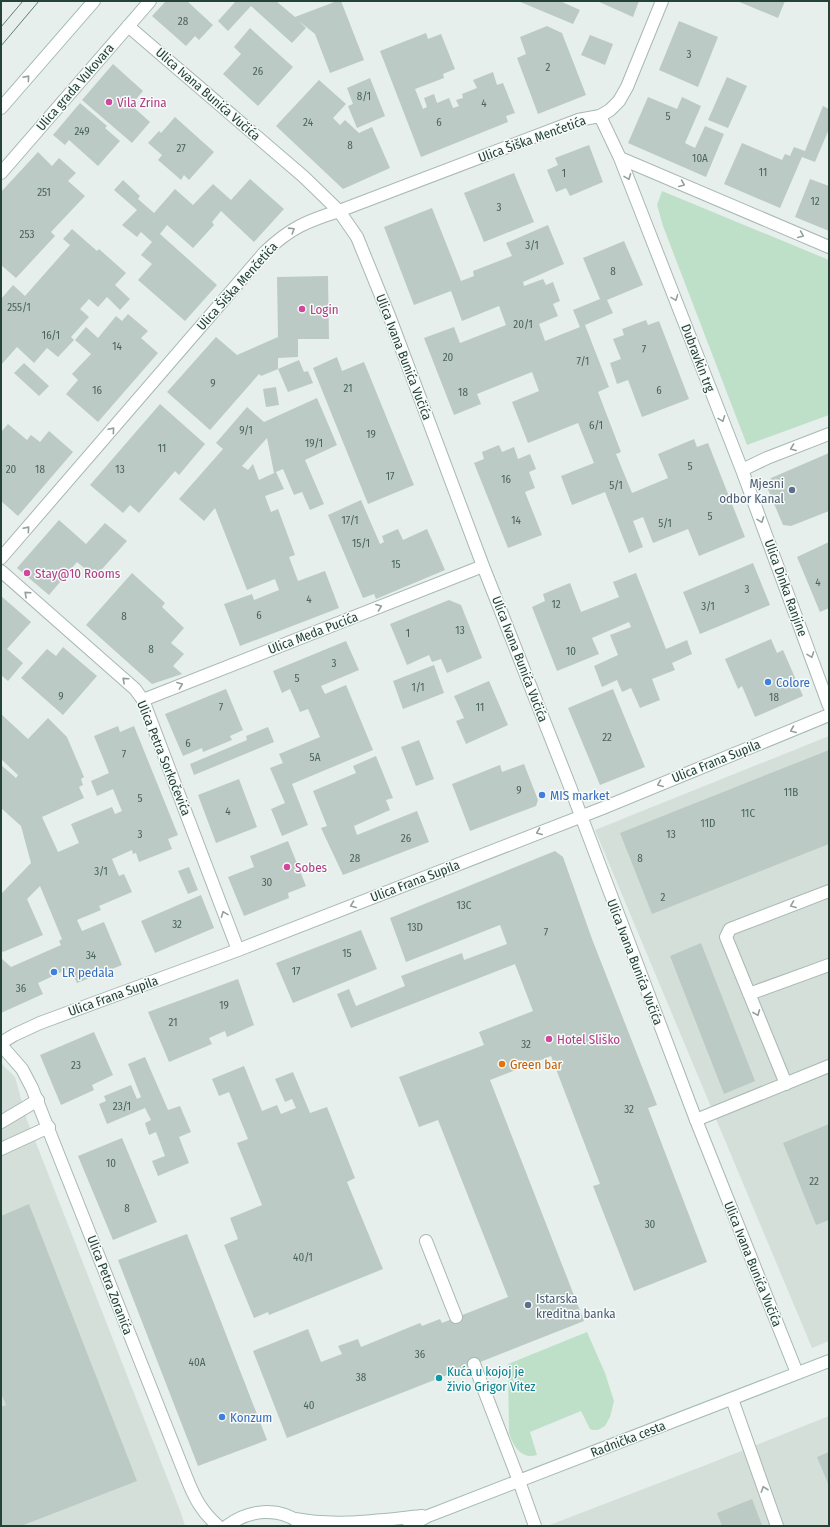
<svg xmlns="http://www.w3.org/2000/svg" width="830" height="1527" font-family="'Fira Sans Condensed',sans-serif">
<rect width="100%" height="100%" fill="#e6efeb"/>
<path fill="#d4dfda" d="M829,736V1341L812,1348L595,830Z
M1,1063L15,1077L27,1120L181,1513L185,1526H1Z
M829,1416V1526H547L706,1465Z"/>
<path fill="#bfe0c8" d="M662,191L829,260V415L747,445L663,226L657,205Z
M587,1332L605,1373L614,1401L610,1417L605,1426L598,1430H592L590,1429L581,1411L530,1432L537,1455C522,1460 513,1446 509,1433L508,1364Z"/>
<path fill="#bbcac4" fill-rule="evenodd" d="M166,1H187L213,25L199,40L195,36L186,46L152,16Z
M236,1H276L295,17L337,1H341L364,60L330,73L315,34L299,21L306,28L292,43L251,6L228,31L218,21Z
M518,1H560L580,10L573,24Z
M597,1H639L633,17Z
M737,1H785L778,18Z
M679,21L718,37L698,87L659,70Z
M547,26L562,33L586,95L538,114L517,58L526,54L520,37Z
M250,28L293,67L258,106L223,74L241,54L234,47Z
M426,33L428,39L441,34L455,69L443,74L444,78L415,89L423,109L427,107L424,98L434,94L437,103L449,98L453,108L459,106L456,100L463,98L462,94L477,88L473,80L493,72L497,85L503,83L515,113L506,116L508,122L421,157L380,51Z
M590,35L613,44L605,65L581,55Z
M113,64L143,91L131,105L150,122L132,143L82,100Z
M727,77L747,86L728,128L708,120Z
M370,78L385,116L357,128L348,106L353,104L347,88Z
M319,80L346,104L333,118L340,125L345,120L359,133L372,127L390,168L343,189L276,126Z
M648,97L677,109L682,97L701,106L685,143L695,148L705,126L724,134L706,177L628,143Z
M80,103L107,126L105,128L120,141L98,166L69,140L65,145L53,135Z
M823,106L829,109V129L815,162L802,157L780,208L724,184L742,143L782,160L785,154L790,156L794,147L805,151Z
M175,117L214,152L189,180L184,175L181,180L158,160L162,155L148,143L159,131L161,133Z
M589,145L603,182L570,196L566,188L556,192L547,170L558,165L555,158Z
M38,152L52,166L59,158L76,173L68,181L85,196L51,232L55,236L16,278L1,265V192Z
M514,173L534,222L484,242L464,193Z
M250,179L284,209L254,242L221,211L212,222L214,225L193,248L167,225L160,234L217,285L185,321L138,280L152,264L141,255L152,242L141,232L137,237L122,225L137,210L114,190L123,180L140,196L138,199L154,213L175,189L193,205L213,184L231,200Z
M810,179L829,186V231L795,217Z
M432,208L461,281L474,276L473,271L512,256L506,243L548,225L564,264L523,282L524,286L543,279L546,285L553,282L560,301L553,304L558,316L539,324L545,341L580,327L573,310L600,299L583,258L624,241L643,285L607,300L613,313L585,325L609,387L598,392L621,452L616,454L632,493L668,478L658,454L694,439L697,447L708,443L745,537L699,556L688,529L653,543L643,517L633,521L643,547L629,553L605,492L572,505L561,476L594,463L578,423L528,443L512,402L539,391L532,372L477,394L481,404L454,415L424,338L454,327L460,343L506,325L499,306L462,321L451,291L414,305L384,227Z
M72,229L97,251L99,249L126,273L115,285L130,299L120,310L107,297L98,307L89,299L80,309L89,317L71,337L74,340L58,357L47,348L34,363L17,347L1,365V299L13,285L25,296L70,245L63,239Z
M328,276L329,339H298V357L278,358V369L261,376L259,374L210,430L167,392L216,337L237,355L278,337L277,277Z
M128,314L148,331L141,338L158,353L98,422L66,394L78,380L72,374L91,354L75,340L86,327L98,338L116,316L122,321Z
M646,320L648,325L659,321L689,399L642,417L628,380L617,384L610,363L621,359L613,339L624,335L622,329Z
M337,357L342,371L364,362L414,485L368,504L313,368Z
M299,360L304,372L308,371L313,383L288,392L278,369Z
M24,363L49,386L39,396L14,373Z
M276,387L279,405L266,407L263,389Z
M317,398L337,445L305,460L324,504L310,510L302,492L294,495L283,469L276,472L284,489L265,496L271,512L278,509L295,555L289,557L298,581L325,571L339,608L240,646L224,604L252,594L254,600L279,590L275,579L247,590L215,508L204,521L179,499L223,449L216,443L247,407L264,422ZM267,438L274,473L259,480L253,464L248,470L242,466Z
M160,404L205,444L179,475L175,471L139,513L130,505L123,513L90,485Z
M8,424L27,440L31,435L40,442L49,431L73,452L18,516L1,501V432Z
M499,445L502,452L514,447L518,459L530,454L536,469L529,472L535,488L525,492L542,535L508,548L474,463L484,459L482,452Z
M829,453V511L791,526L783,525L767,487L771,478Z
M361,500L380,544L384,542L382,536L398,529L403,540L427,529L445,570L376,599L374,594L363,598L328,515Z
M59,520L86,544L105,523L127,541L95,577L77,562L49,595L17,568Z
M829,542V608L820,612L797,557Z
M753,563L770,605L700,634L683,592Z
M132,573L165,603L162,607L184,628L171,643L184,654L173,666L182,674L152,684L86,625Z
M636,573L666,649L687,640L692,654L672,663L675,670L652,679L660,700L640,708L631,688L622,692L617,680L602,687L594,666L618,655L610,635L631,627L629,622L592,638L599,654L557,671L532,607L545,601L543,594L570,583L581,612L619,597L613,582Z
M1,596L31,622L7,649L23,663L8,681L1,675Z
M449,600L461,605L482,658L447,673L441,659L432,662L429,655L407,665L390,624Z
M771,639L777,653L783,650L803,696L755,717L742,686L738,689L725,659Z
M346,641L359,670L321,686L325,694L346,685L373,750L292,784L308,825L282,836L271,809L285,803L270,768L283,763L279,754L320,737L308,709L300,712L290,689L282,693L273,671Z
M63,647L97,676L63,715L21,678L47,649L56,656Z
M434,665L444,693L403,709L393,681Z
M489,681L508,725L466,744L456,721L464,718L454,696Z
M226,689L243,730L230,736L232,740L203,752L202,748L183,756L165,714Z
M613,689L645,767L600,785L568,708Z
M1,714L28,739L48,718L67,737L84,777L81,779L83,785L79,787L84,798L42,817L58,852L79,843L71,824L112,807L115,814L122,811L113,789L97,796L91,781L109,773L94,736L118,726L120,732L134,726L178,835L168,839L172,849L139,862L136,853L133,854L132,850L112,859L119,876L124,874L132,892L99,906L101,910L77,920L82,931L104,922L122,965L77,983L70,968L38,983L43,994L1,1013V958L11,967L61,945L59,941L62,939L40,886L27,899L43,935L3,952L1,950V894L31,863L21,826L1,808V765L16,778L18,775L1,759Z
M268,727L274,742L194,775L190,764L247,740L246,736Z
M419,740L434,779L416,786L401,747Z
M829,750V844L652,914L620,833Z
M376,756L393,798L386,800L390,810L354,826L357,835L417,811L429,842L343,875L321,828L327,826L313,791L356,773L353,766Z
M524,764L538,800L536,806L470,831L452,784L500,765L502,772Z
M239,779L257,827L216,843L198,795Z
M288,841L306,886L288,893L289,898L244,916L228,877L254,867L250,856Z
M555,851L563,857L592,939L657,1105L648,1108L707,1262L634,1291L593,1186L600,1184L551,1056L490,1080L584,1321L287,1438L253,1351L308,1329L321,1362L342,1354L338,1346L358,1339L361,1347L420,1323L422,1326L440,1319L442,1323L508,1297L438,1120L419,1127L399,1077L484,1045L479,1032L533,1011L515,964L351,1028L337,994L349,989L356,1006L405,986L401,976L462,953L464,960L507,944L500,925L406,962L390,918Z
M189,867L198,890L188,894L178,871Z
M201,895L214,928L155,953L141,921Z
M361,930L377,969L293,1003L276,963Z
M701,943L755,1081L724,1094L670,956Z
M238,979L254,1025L227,1037L225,1031L209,1038L212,1044L169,1062L148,1012Z
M94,1032L113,1075L92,1085L94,1090L61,1105L40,1055Z
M145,1057L168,1110L180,1106L191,1132L179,1137L189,1163L158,1176L152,1161L165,1156L156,1132L149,1135L145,1123L151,1120L145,1108L107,1124L99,1104L106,1101L104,1096L131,1085L137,1099L141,1097L128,1064Z
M244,1066L262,1111L277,1105L281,1114L296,1108L292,1099L285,1102L275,1079L293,1072L310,1113L327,1107L355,1178L347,1182L383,1269L269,1315L268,1312L254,1318L224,1245L238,1239L230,1218L262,1205L237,1143L248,1139L229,1092L219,1096L212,1079Z
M829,1124V1220L816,1225L783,1143Z
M122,1138L157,1222L113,1240L78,1156Z
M29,1204L137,1481L21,1526H1V1407L6,1405L1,1393V1216Z
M187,1234L267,1440L198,1466L118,1260Z
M829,1452V1486L817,1457Z
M752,1499L762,1525L759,1526H722L717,1513Z"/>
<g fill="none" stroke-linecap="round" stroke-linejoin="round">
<defs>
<path id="lane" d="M749,994L829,965
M786,1084L726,937L730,929L829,891
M696,1120L829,1066
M1,1122L38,1100
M1,1149L49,1127
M426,1241L456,1317
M474,1364L519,1481L535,1526
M732,1399L777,1526"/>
<path id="street" d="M128,26L304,177L339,211L357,237L390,318L483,566L569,784L696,1120L797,1373
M600,116L620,158L742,470L829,706
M620,158L829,247
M1,173L150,1
M742,470L767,458L829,434
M1,558L265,252C290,228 307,221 339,211L578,120L600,116L610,110L619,101L627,87L662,1
M1,571L135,689L143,700L238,950
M143,700L483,566
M1,1043L14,1035L40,1023L238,950L603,808L829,715
M1,1045L22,1069L32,1088L187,1479C195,1499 202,1512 218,1526"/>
<path id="secondary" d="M1,108L94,1
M295,1519C337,1527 380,1520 422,1516
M227,1526C248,1510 278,1506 300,1523
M409,1526L428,1516L829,1361"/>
</defs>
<use href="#lane" stroke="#a8b8b2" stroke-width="14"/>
<use href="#street" stroke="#a8b8b2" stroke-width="14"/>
<use href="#secondary" stroke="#a4bbb3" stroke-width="14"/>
<use href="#lane" stroke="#fff" stroke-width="12"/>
<use href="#street" stroke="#fff" stroke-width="12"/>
<use href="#secondary" stroke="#fff" stroke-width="12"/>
<path stroke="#5f7d75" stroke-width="1" d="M1,27L23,1
M1,46L39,1"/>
</g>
<defs><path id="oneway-chevron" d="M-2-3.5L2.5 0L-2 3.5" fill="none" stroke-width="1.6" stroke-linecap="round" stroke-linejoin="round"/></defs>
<g stroke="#92a09c">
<use href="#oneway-chevron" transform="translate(27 78) rotate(-49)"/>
<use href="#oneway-chevron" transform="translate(628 177) rotate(69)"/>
<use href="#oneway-chevron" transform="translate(682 184) rotate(23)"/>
<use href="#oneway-chevron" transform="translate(292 230) rotate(-32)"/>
<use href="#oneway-chevron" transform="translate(801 235) rotate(23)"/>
<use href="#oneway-chevron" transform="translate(675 298) rotate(69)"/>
<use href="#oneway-chevron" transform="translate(722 419) rotate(69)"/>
<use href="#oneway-chevron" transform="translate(112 430) rotate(-49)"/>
<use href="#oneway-chevron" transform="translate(793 448) rotate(159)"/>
<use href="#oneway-chevron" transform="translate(761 520) rotate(70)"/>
<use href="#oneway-chevron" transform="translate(27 529) rotate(-49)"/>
<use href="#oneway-chevron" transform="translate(27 594) rotate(-138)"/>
<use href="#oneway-chevron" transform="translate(379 607) rotate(-21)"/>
<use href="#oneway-chevron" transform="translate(811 655) rotate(70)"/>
<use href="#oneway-chevron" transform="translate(125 680) rotate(-138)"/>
<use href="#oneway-chevron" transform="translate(180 685) rotate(-21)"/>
<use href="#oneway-chevron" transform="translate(793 730) rotate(158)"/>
<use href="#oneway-chevron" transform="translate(660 784) rotate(158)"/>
<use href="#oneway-chevron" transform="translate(539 832) rotate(159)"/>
<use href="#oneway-chevron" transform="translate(353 905) rotate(159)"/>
<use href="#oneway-chevron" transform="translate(793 905) rotate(159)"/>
<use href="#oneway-chevron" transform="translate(224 914) rotate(-111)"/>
<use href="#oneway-chevron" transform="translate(757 1013) rotate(68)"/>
<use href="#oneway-chevron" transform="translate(764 1489) rotate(-109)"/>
</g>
<g fill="#d1479c" stroke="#f7fbf9" stroke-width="1.5">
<circle cx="109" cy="102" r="4"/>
<circle cx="302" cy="309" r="4"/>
<circle cx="27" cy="573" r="4"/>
<circle cx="287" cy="867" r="4"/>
<circle cx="549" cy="1039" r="4"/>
</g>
<g fill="#5c6f8a" stroke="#f7fbf9" stroke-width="1.5">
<circle cx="792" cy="490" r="4"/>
<circle cx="528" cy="1305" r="4"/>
</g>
<g fill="#3f7fe0" stroke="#f7fbf9" stroke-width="1.5">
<circle cx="768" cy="682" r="4"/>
<circle cx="542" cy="795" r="4"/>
<circle cx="54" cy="972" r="4"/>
<circle cx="222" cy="1417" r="4"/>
</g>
<circle fill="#e8710a" stroke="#f7fbf9" stroke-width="1.5" cx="502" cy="1064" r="4"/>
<circle fill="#0f9aa8" stroke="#f7fbf9" stroke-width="1.5" cx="439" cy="1378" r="4"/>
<g text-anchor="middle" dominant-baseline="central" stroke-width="3" stroke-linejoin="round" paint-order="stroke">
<g font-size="11" fill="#4a645c">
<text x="183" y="21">28</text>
<text x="689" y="54">3</text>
<text x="548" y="67">2</text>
<text x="258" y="71">26</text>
<text x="364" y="96">8/1</text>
<text x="484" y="103">4</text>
<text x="668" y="116">5</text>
<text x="308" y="122">24</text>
<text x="439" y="122">6</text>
<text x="82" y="131">249</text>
<text x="350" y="145">8</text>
<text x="181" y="148">27</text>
<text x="700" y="158">10A</text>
<text x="763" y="172">11</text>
<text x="564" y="173">1</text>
<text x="44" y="192">251</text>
<text x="815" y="201">12</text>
<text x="499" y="207">3</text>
<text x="27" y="234">253</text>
<text x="532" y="245">3/1</text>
<text x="613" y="271">8</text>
<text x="19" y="307">255/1</text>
<text x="523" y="324">20/1</text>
<text x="51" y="335">16/1</text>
<text x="117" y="346">14</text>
<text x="644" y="349">7</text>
<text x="448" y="357">20</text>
<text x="583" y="361">7/1</text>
<text x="213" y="383">9</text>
<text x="348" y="388">21</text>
<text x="97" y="390">16</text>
<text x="659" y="390">6</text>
<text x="463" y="392">18</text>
<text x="596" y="425">6/1</text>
<text x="246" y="430">9/1</text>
<text x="371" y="434">19</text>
<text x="314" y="443">19/1</text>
<text x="162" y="448">11</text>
<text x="690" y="466">5</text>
<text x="11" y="469">20</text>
<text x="40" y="469">18</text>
<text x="120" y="469">13</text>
<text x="390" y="476">17</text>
<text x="506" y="479">16</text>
<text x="616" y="485">5/1</text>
<text x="710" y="516">5</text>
<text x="350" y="520">17/1</text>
<text x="516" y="520">14</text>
<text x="665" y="523">5/1</text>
<text x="361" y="543">15/1</text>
<text x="396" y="564">15</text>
<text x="818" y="582">4</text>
<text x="747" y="589">3</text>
<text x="309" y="599">4</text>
<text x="556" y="604">12</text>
<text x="708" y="606">3/1</text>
<text x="259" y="615">6</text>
<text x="124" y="616">8</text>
<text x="460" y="630">13</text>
<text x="408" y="633">1</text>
<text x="151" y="649">8</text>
<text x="571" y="651">10</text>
<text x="334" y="663">3</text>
<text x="297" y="678">5</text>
<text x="418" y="687">1/1</text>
<text x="61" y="696">9</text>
<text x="774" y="697">18</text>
<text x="221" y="707">7</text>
<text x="480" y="707">11</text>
<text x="607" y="737">22</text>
<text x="188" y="743">6</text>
<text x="124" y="754">7</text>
<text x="315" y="757">5A</text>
<text x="519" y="790">9</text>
<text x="791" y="792">11B</text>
<text x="140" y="798">5</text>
<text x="228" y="811">4</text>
<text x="748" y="813">11C</text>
<text x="708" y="823">11D</text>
<text x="140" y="834">3</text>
<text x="671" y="834">13</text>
<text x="406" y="838">26</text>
<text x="355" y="858">28</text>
<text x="640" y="858">8</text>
<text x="101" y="871">3/1</text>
<text x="267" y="882">30</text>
<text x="663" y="897">2</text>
<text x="464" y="905">13C</text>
<text x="177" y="924">32</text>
<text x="415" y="927">13D</text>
<text x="546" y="932">7</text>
<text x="347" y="953">15</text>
<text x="91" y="955">34</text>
<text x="296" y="971">17</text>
<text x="21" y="988">36</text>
<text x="224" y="1005">19</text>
<text x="173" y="1022">21</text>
<text x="526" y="1044">32</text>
<text x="76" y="1065">23</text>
<text x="122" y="1106">23/1</text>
<text x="629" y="1109">32</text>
<text x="111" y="1163">10</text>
<text x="814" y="1181">22</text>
<text x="127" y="1208">8</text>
<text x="650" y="1224">30</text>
<text x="303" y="1257">40/1</text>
<text x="420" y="1354">36</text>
<text x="197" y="1362">40A</text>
<text x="361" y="1377">38</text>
<text x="309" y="1405">40</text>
</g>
<g font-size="13" fill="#24423a" stroke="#f7fbf9">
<text transform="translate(75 87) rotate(-49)">Ulica grada Vukovara</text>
<text transform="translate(208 94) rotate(41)">Ulica Ivana Bunića Vučića</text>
<text transform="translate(532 139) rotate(-20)">Ulica Šiška Menčetića</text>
<text transform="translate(237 286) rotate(-48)">Ulica Šiška Menčetića</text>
<text transform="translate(404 357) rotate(69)">Ulica Ivana Bunića Vučića</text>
<text transform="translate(698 358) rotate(69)">Dubravkin trg</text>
<text transform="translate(786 588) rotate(70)">Ulica Dinka Ranjine</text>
<text transform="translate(313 633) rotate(-21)">Ulica Meda Pucića</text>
<text transform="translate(520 659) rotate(69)">Ulica Ivana Bunića Vučića</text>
<text transform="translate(164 758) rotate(68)">Ulica Petra Sorkočevića</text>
<text transform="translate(716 761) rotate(-22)">Ulica Frana Supila</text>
<text transform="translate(415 881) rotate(-21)">Ulica Frana Supila</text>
<text transform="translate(635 962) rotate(69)">Ulica Ivana Bunića Vučića</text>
<text transform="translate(113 996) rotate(-20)">Ulica Frana Supila</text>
<text transform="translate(753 1264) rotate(68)">Ulica Ivana Bunića Vučića</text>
<text transform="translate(110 1285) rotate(69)">Ulica Petra Zoranića</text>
<text transform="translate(628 1439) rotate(-21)">Radnička cesta</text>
</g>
<g font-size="13" fill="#b23c85" stroke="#f7fbf9" text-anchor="start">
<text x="117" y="102">Vila Zrina</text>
<text x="310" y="309">Login</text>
<text x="35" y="573">Stay@10 Rooms</text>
<text x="295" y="867">Sobes</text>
<text x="557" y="1039">Hotel Sliško</text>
</g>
<g font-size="13" fill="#4e5e75" stroke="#f7fbf9" text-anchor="end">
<text x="784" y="483">Mjesni<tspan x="784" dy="15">odbor Kanal</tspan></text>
<text x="536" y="1298" text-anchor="start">Istarska<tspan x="536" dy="15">kreditna banka</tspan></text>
</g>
<g font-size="13" fill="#366cbe" stroke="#f7fbf9" text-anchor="start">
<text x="776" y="682">Colore</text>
<text x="550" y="795">MIS market</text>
<text x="62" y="972">LR pedala</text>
<text x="230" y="1417">Konzum</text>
</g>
<g font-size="13" fill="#c56008" stroke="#f7fbf9" text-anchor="start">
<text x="510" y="1064">Green bar</text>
</g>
<g font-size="13" fill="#0d838f" stroke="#f7fbf9" text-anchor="start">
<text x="447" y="1371">Kuća u kojoj je<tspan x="447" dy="15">živio Grigor Vitez</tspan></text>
</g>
</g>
<rect width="830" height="1527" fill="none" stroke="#24423a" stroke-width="4"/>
</svg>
